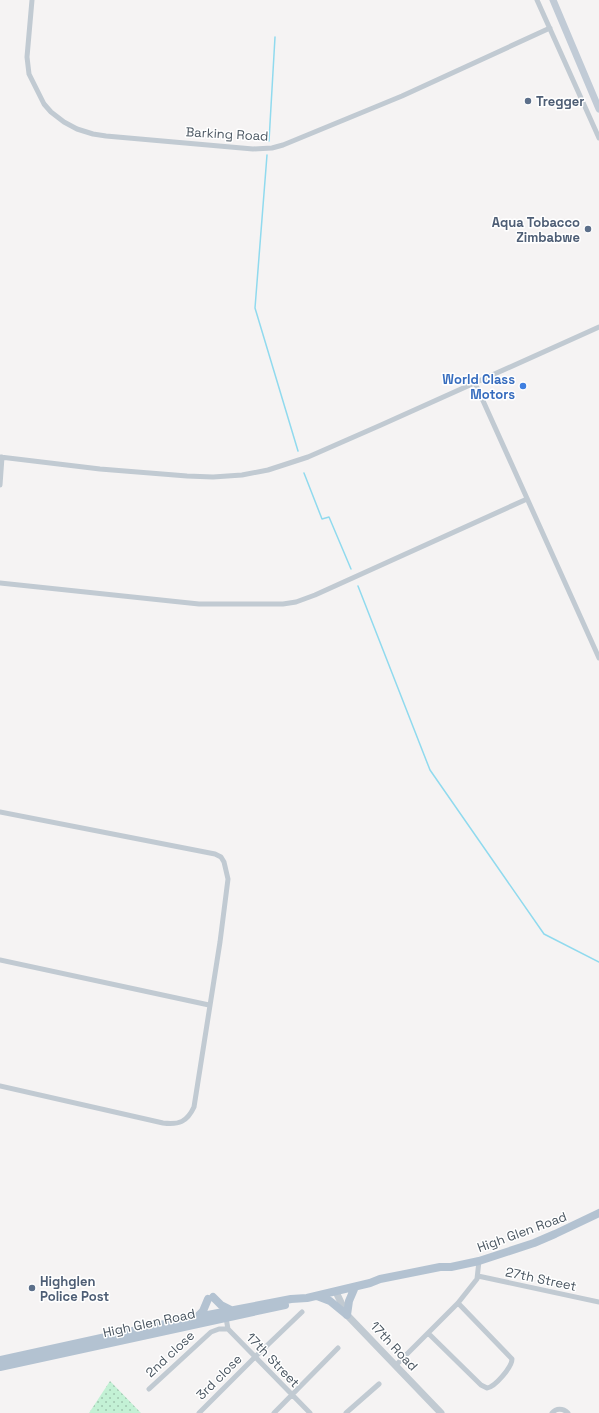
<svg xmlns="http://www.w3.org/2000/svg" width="599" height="1413" font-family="'Space Grotesk',sans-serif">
<defs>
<pattern id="grass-dots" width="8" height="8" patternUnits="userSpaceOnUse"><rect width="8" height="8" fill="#c3f1d5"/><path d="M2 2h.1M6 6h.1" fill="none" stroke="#a0c6b0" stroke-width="1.8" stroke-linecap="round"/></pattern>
</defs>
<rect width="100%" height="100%" fill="#f5f3f3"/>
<path fill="url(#grass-dots)" d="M110,1381L141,1413H89Z"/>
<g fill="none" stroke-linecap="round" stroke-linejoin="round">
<path stroke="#90daee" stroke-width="1.5" d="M269,141L275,37
M267,155L255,308L298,451
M304,473L322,519L329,517L351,569
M358,586L430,770L544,934L599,962"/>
<path stroke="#c1cad2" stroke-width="5" d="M32,0L27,57L29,74L44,104L51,112L64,122L77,129L93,134L106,136L253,149L272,148L283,145L402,96L550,28
M537,0L599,138
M475,383L599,658
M0,457L100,469L187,476L213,477L242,475L268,470L308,457L381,425L599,327
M0,485L2,457
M0,583L199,604H283L296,602L315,595L527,499
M0,812L215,854L221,857L224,862L228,879L220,942L194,1107C187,1122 179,1125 163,1123L0,1086
M0,960L209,1005
M478,1276L599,1302
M226,1318L228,1329L310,1413
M429,1334L481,1385L487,1388C495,1387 512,1367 512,1359L458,1303
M396,1365L458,1303L477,1279L479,1261
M149,1389L211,1332L219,1329H228
M199,1413L255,1357L302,1312
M274,1413L338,1348
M346,1413L379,1384
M552,1413C556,1408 563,1408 568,1413"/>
<path stroke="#c1cad2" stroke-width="7" d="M336,1292L347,1315L441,1413"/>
<path stroke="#c1cbd6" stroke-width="7" d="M553,0L599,109"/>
<path stroke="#b3c2d1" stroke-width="8" d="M317,1296L330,1301L347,1315
M213,1297L221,1305L231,1310
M347,1315L349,1301L355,1287
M197,1317L203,1311L208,1299
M0,1360L197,1317L291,1299L307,1298L370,1283L380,1279L440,1267H451L479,1261L534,1243L555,1234L599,1213
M0,1367L285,1305"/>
</g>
<g fill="#5c6f8a" stroke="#fff" stroke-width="1.5">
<circle cx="528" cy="101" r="4"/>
<circle cx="588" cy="229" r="4"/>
<circle cx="32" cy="1288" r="4"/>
</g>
<circle fill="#3f7fe0" stroke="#fff" stroke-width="1.5" cx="523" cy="386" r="4"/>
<g text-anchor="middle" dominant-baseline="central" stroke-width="3" stroke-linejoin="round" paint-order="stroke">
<g font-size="13" font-weight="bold" fill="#4e5e75" stroke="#fff" text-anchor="start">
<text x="536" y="101">Tregger</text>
<text x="580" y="222" text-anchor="end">Aqua Tobacco<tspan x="580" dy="15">Zimbabwe</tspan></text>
<text x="40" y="1281">Highglen<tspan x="40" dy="15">Police Post</tspan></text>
</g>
<g font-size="13" fill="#4a5661" stroke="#fff">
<text transform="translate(227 134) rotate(3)">Barking Road</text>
<text transform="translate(522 1232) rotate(-20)">High Glen Road</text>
<text transform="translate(541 1279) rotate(12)">27th Street</text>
<text transform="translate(149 1323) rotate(-12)">High Glen Road</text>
<text transform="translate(394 1346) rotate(47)">17th Road</text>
<text transform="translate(170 1354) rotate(-43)">2nd close</text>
<text transform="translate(273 1360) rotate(46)">17th Street</text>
<text transform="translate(219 1377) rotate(-45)">3rd close</text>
</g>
<g font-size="13" font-weight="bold" fill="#366cbe" stroke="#fff" text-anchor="end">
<text x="515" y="379">World Class<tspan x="515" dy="15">Motors</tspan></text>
</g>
</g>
</svg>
